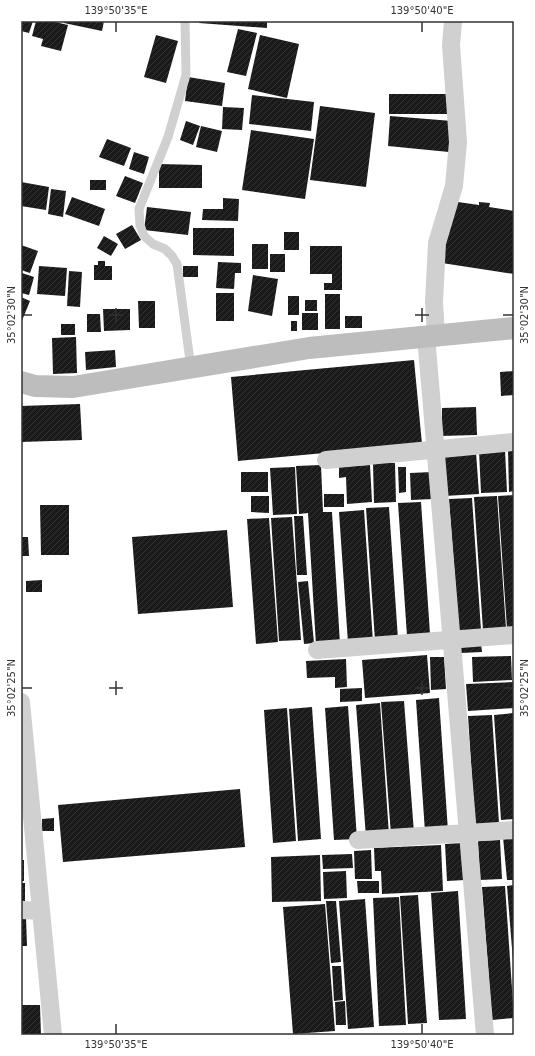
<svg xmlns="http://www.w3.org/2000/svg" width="535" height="1056" font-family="'DejaVu Sans',sans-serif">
<defs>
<pattern id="building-hatch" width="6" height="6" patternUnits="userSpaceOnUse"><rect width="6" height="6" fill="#1a1a1a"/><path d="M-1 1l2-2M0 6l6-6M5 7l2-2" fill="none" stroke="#333"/></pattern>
</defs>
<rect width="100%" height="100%" fill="#fff"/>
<path fill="url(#building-hatch)" d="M21,21H33L29,33L21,31Z
M36,21H51L68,25L61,51L41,46L43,39L32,36Z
M65,21H104L102,31L64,23Z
M200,21H267V28L199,23Z
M238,29L257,33L246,76L227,72Z
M156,35L178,41L166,83L144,77Z
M260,35L299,44L287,98L248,89Z
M188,77L225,83L222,106L185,101Z
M389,94H449V114H389Z
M252,95L314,102L311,131L249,124Z
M320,106L375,113L366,187L310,180Z
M223,107L244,108L242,130L222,129Z
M390,116L452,121L449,152L388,146Z
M186,121L200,126L193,145L180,140Z
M201,126L222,131L217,152L196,147Z
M251,130L314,139L305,199L242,190Z
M107,139L131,148L124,166L99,157Z
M134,152L149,157L144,174L129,169Z
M159,164L202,165V188H159Z
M125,176L143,183L135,203L116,196Z
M90,180H106V190H90Z
M21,182L49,187L46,210L21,206Z
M51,189L66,191L63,217L48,214Z
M72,197L105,209L99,226L65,214Z
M223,198L239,199L238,221L202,220L203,209H223Z
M451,201L479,205V202L490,203L489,207L514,211V274L442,263Z
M147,207L191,212L188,235L144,230Z
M132,225L141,240L125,249L116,234Z
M193,228H234V256L193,255Z
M284,232H299V250H284Z
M104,236L118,244L111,256L97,248Z
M252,244H268V269H252Z
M21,245L38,251L30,273L21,270Z
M310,246H342V290H324V283H332V274H310Z
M270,254H285V272H270Z
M98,261H105V266H112V280H94V265H98Z
M218,262L241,263V273H235L234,289L216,288Z
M39,266L67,268L65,296L37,294Z
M183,266H198V277H183Z
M69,271L82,272L80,307L67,306Z
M22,273L34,277L29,295L21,293Z
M253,275L278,279L272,316L248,311Z
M216,293H234V321H216Z
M325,294H340V329H325Z
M288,296H299V315H288Z
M21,297L30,301L21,323Z
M305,300H317V311H305Z
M138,301H155V328H139Z
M103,309H130V330L104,331Z
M302,313H318V330H302Z
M87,314H100L101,332H87Z
M345,316H362V328H345Z
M291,321H297V331H291Z
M61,324H75V335H61Z
M76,337L77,373L53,374L52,338Z
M115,350L116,367L86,370L85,352Z
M414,360L422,444L238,461L231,377Z
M514,371V395L501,396L500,372Z
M80,404L82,440L21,442V406Z
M476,407L477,435L440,436L439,419H442V408Z
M508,449H514V491L509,492Z
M505,450L507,492L481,493L479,451Z
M476,452L479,494L444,496L441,454Z
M373,463H395L396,502L374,503Z
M321,465L323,512H332L340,644L316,645L308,513L299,514L296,466Z
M370,465L372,502L347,504L346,477L339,478V467Z
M295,467L297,514L273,515L270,468Z
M398,467H406V492L399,493Z
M241,472H268V492H241Z
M432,472L433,499L411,500L410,473Z
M324,494H344V507H324Z
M514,495V628L507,629L498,496Z
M251,496H269V513L251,512Z
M497,496L506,628L483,630L474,497Z
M472,498L481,630L459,632L449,499Z
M421,502L430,634L407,636L398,503Z
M40,505H69V555H41Z
M389,507L398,639L375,641L366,508Z
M364,510L373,642L348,643L339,512Z
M294,516H303L307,575H297Z
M292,517L301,640L279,641L271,518Z
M269,518L278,642L256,644L247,519Z
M227,530L233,607L138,614L132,537Z
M21,537H28L29,556H21Z
M42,580V592H26V581Z
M308,581L314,643L304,644L298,582Z
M481,643L482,652L461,653V644Z
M427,655L430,693L365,698L362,660Z
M511,656L512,680L473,682L472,657Z
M430,657H444L446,689L431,690Z
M346,659L347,687L335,688V677L307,678L306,661Z
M513,682L514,708L468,711L466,684Z
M362,688V701L340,702V689Z
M439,698L448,831L425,832L416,700Z
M404,701L414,833L391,835L381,702Z
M380,703L389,835L366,837L356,705Z
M348,706L357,839L334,840L325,708Z
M312,707L321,839L298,841L289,709Z
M287,708L296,841L273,843L264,710Z
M514,713V819L501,820L494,715Z
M492,715L499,823L475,825L468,716Z
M240,789L245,847L63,862L58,805Z
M54,818V831H42V819Z
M514,836V880H507L503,837Z
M500,840L502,879L480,880L478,841Z
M463,843L465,880L447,881L445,844Z
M441,845L443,891L382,894L381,871H375L374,848Z
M371,850L372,879H355L354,851Z
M352,854L353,868L323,869L322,855Z
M320,855L321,901L272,902L271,857Z
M21,860H24V881H21Z
M346,871L347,898L324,899L323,872Z
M357,881H379V893H358Z
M21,883H25V901H21Z
M514,885V961H513L507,886Z
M505,886L514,1018L492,1020L482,887Z
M458,891L466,1019L439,1020L431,893Z
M418,895L427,1023L408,1024L400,896Z
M399,897L406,1025L379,1026L373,898Z
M365,899L374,1027L348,1029L339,901Z
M326,901H336L341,962L331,963Z
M325,904L335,1031L293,1034L283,907Z
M21,917H26L27,946H21Z
M332,966H341L343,1000L334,1001Z
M345,1001L346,1025H336L335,1002Z
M21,1005H40L41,1035H21Z"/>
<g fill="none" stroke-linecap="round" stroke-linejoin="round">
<path stroke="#d0d0d0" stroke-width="9" d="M185,21L186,75L168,137L139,209L140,225L144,236L153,244L165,249L172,256L177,264L191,368"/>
<path stroke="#d0d0d0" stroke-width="18" d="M426,336L485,1035
M436,336L434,302L437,243L454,186L458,142L451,45L453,21
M326,460L514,442
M317,650L514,635
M21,702L53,1035
M358,840L514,830
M21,910L41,911"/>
<path stroke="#bdbdbd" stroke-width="22" d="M21,382L35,386L73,387L309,348L514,328"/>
</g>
<path fill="none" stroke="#333" stroke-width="1.5" d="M116,22V32M422,22V32M116,308V322M422,308V322M22,315H32M109,315H123M415,315H429M503,315H513M116,681V695M422,681V695M22,688H32M109,688H123M415,688H429M503,688H513M116,1024V1034M422,1024V1034"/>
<rect width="535" height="1056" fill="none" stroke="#ffffff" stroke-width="44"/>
<rect x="22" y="22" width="491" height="1012" fill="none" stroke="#333" stroke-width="1.5"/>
<g font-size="10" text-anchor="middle" fill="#333">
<text x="116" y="14">139°50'35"E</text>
<text x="422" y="14">139°50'40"E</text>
<text transform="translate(11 315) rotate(-90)" y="4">35°02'30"N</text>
<text transform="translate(524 315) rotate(-90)" y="4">35°02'30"N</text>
<text transform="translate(11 688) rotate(-90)" y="4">35°02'25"N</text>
<text transform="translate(524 688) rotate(-90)" y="4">35°02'25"N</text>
<text x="116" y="1048">139°50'35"E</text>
<text x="422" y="1048">139°50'40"E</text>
</g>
</svg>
